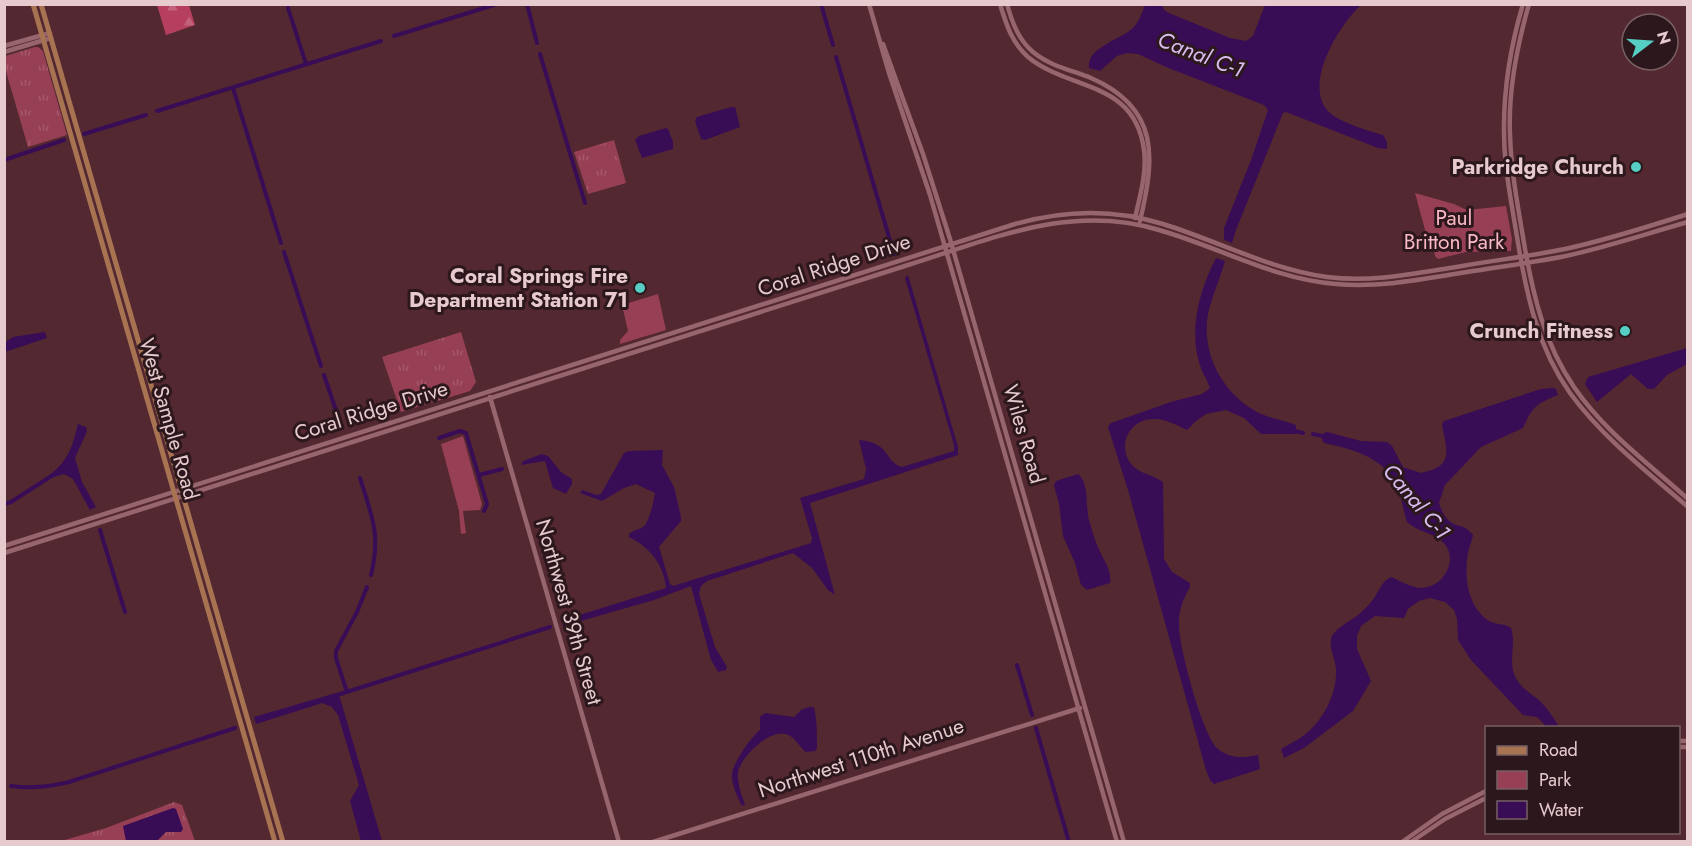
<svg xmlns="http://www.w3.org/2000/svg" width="1692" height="846" font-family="Jost,sans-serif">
<defs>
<pattern id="grass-tufts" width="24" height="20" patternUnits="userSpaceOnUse" patternTransform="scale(1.5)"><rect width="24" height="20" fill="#973f54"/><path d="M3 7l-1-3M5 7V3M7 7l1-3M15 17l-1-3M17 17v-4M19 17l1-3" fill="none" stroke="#a6596b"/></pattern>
<pattern id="forest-firs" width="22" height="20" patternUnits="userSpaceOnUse" patternTransform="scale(1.5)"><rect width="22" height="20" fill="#b63f5f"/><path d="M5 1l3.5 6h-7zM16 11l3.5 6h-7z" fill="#c3627c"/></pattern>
</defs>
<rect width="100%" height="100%" fill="#532831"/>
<path fill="url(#grass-tufts)" d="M35,47H38L43,51L67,135L28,147L5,68V56Z
M614,140L626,183L588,194L574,152Z
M461,332L476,382L470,391L401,412L382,357Z
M174,802L182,805L195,841L58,842L106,828Z"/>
<path fill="url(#forest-firs)" d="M157,5H189L195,25L166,35Z"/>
<path fill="#973f54" d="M1415,193L1454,204L1467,210L1506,206L1512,239L1511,251L1466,252L1438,259L1435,256L1432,241H1428Z
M658,294L666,330L620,344V340L628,331L622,305Z
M463,436L482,504L480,510L463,511L466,533L461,534L459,511L441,444Z"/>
<path fill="#390c56" d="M1145,5H1162L1164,10L1169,13L1230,38L1246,41L1253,36L1265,5H1361C1339,25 1303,84 1328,111C1338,122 1369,131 1383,135L1387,142V149L1378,148L1286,112L1283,113L1236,230L1232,243L1224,240V228L1251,160L1268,110L1264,105L1166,67L1138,54L1127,53L1117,56L1100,71L1089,68C1086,47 1123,39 1134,27C1140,20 1142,12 1145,5Z
M731,107H735L740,127L705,140L701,139L695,121L697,117Z
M666,128L668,129L673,142V149L642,158L635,140L639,136Z
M1216,258L1225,261C1220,279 1212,296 1208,314C1201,353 1222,393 1257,412C1269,418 1283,420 1296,425V434H1261L1244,418L1226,410L1206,414L1196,421L1187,430C1179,426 1165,419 1156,419C1131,417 1116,444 1131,464C1139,474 1154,475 1163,482L1164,559L1172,572L1190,583V587C1183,599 1178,612 1179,626C1179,648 1203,737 1218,749C1230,759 1244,758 1258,755L1260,769L1214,784L1210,780L1206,770L1128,490L1108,427L1111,423L1174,401L1202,394L1210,388C1207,379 1201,371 1199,362C1189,327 1200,289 1216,258Z
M908,275L958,447V455L810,503L835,595L828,590L812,568L793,553L707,581L701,586L699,594L715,647L727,667L726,670L718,672L711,660L691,586L654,600L563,626L562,622L570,618L666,588C664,564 649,547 629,537V534C633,530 638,530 643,527C649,523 654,500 655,493L636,484L624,488L602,501L580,493L582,490L596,495L601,494L624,453L629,451L663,450L662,465L674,487L681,517V521L659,547L670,584L673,586L811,543L812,538L800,498L864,479L866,469L859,440C892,443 883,461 902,467L954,451V445L905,278Z
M45,332L47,338L5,352V342L13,337Z
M1687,348V364L1667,375L1654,389H1648L1631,374L1597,402L1585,384L1588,377Z
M1553,388L1556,389L1558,395C1536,404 1533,406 1523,428L1481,447L1445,485L1439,503C1449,534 1462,519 1473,535C1472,541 1469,547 1468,553C1464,577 1467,606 1489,621C1496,625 1505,623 1511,628C1516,642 1509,659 1514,674C1519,687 1530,693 1540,701C1548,709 1554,718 1559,727H1547L1537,717L1523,715L1471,660L1458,640L1457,619L1454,610L1445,602L1430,598L1419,601L1408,609L1404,618L1375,616L1361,626L1357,636V649L1371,681L1353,711L1304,748L1284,758L1281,749C1291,743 1304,737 1312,728C1326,714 1337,691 1336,670C1336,660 1329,649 1331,639C1333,629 1351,621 1358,615C1364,610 1370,604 1374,598C1380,590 1381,582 1391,577C1401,581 1411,588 1422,588C1443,587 1459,561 1444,543C1435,533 1417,532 1407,522C1403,510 1402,498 1397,486C1385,458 1353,449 1324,443L1322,440L1324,433L1327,432L1361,441L1387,442L1392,446L1403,467L1421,473C1456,466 1446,450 1442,424L1444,421L1541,389Z
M78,424L86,427L87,431L75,458L82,482L96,507L90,510L73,479L64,474L51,478L50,475C69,459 72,448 78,424Z
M542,454L548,456L561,472L572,479V484L566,494L553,488L545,461L521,465L523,461Z
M1078,474C1090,484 1085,506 1089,520C1092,529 1094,539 1098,547C1103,560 1112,569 1110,583L1087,590L1081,585L1075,563L1063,536L1059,504L1054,485L1056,481Z
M336,693L340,698L382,841H361L350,801L359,785L338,715L332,707L322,703L256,724L254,717Z
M809,707H814C817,721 817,734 817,748L815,751L806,752C798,746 796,737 786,734C769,729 741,757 738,772C737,783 741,794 745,804L742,806C738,798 731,784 732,774C733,763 751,737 760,730V717L765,713L794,717L801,710Z
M173,808L176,809L183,829L181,832H166L157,841H126L123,826Z"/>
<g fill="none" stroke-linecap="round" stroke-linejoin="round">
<path stroke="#390c56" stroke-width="4" d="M527,4L537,43
M821,4L833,45
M288,8L306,64
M394,36L497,4
M540,54L585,203
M836,57L894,254
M233,88L281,243
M157,111L381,41
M84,134L146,115
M4,160L64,140
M284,252L321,366
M324,375L342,428
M1291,430L1303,433
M1313,434L1327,437
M439,438L460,431L466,433L487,504L484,511
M479,475L502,469
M360,478C372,517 381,534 371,575
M4,504L11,502L53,475
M100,530L125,612
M1017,665L1032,715
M347,692L336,658V651L357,612L367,587
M334,696L550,627
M1036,728L1069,842
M11,786C32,789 49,787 69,782L235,728"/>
<path stroke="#97656e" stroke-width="4.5" d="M869,4L889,73L930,195L1117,842
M1000,4C1006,24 1012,43 1028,57C1069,91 1135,80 1144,150C1147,172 1140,196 1135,218
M1007,4C1012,22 1018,39 1033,52C1050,66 1071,70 1091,78C1160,108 1155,158 1140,221
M1523,4C1507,58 1500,111 1506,167C1509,192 1514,218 1518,243C1527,297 1538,348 1570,393C1602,437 1647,472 1688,507
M1529,4C1517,46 1508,90 1510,134C1511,171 1518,207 1524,243C1533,295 1544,343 1574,387C1604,431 1649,464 1688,499
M883,44L923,154L950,239L1124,842
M4,46L50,33
M4,52L51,38
M490,397L619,842
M4,546L1015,224C1064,210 1115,209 1163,224C1218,241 1269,269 1327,277C1373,283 1417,273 1462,266C1496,260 1531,256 1565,249C1607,240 1647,227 1688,214
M4,553L908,265C992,239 1070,203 1159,230C1219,247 1273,279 1336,284C1380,288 1423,279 1467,272C1498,267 1529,263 1561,257C1604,248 1645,234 1688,222
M1678,741H1688
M1678,747H1688
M653,842L1080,708
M1402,842L1442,814L1486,791
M1411,842L1445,819L1486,798"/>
<path stroke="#a87350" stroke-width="5" d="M33,4L275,842
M41,4L283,842"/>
</g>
<g fill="#56cec4" stroke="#2c181c" stroke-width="2">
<circle cx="1636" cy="167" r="6"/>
<circle cx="640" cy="288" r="6"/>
<circle cx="1625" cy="331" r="6"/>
</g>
<g text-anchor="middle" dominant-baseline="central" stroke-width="6" stroke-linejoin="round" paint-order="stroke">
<g font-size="21" font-weight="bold" fill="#e7cace" stroke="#2c181c" text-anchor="end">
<text x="1624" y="167">Parkridge Church</text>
<text x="628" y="276">Coral Springs Fire<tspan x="628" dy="24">Department Station 71</tspan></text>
<text x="1613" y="331">Crunch Fitness</text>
</g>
<g font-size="21" fill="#fabac5" stroke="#2c181c">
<text x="1454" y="218">Paul<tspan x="1454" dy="24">Britton Park</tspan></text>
</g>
<g font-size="21" fill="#e7cace" stroke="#2c181c">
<text transform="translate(834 265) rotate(-18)">Coral Ridge Drive</text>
<text transform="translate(371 411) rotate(-17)">Coral Ridge Drive</text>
<text transform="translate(169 419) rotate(74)">West Sample Road</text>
<text transform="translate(1024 434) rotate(74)">Wiles Road</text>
<text transform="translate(569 612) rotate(74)">Northwest 39th Street</text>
<text transform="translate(861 758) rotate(-18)">Northwest 110th Avenue</text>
</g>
<g font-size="22" font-style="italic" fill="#d7bdf0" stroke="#2c181c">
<text transform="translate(1201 54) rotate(21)">Canal C-1</text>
<text transform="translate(1417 501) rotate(50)">Canal C-1</text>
</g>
</g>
<rect width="1692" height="846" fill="none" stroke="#e7cace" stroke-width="12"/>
<rect x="1485" y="726" width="195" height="108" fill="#2c181c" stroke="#775f63" stroke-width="1.5"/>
<rect x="1497" y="746" width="30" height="9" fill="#a87350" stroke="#775f63" stroke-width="1.5"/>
<text x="1539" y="756" font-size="18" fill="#e7cace">Road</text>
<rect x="1497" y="771" width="30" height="18" fill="#973f54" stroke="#775f63" stroke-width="1.5"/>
<text x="1539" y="786" font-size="18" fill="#e7cace">Park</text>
<rect x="1497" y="801" width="30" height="18" fill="#390c56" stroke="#775f63" stroke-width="1.5"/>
<text x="1539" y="816" font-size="18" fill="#e7cace">Water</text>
<g transform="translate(1650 42) rotate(73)"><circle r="28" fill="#2c181c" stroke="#775f63" stroke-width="1.5"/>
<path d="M0-4.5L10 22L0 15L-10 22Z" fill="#56cec4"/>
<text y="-9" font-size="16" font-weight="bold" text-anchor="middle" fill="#e7cace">N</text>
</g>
</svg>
